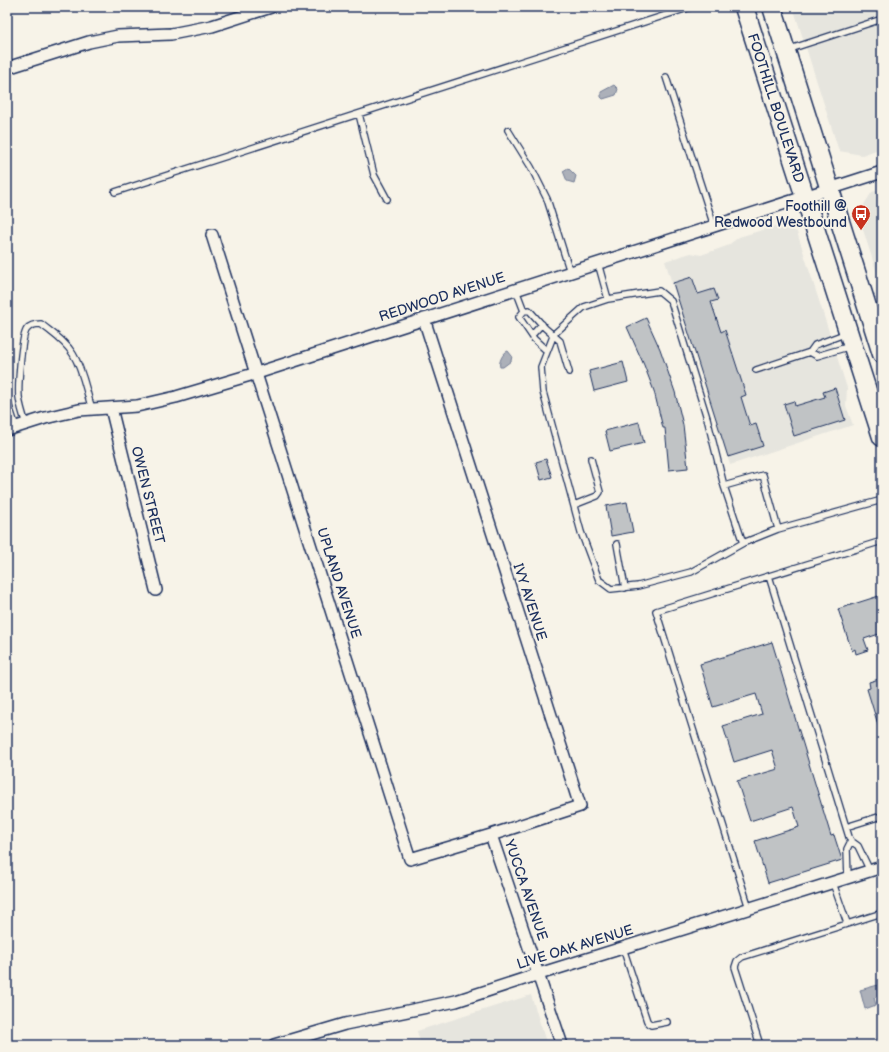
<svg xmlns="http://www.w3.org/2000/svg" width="889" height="1052" font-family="'Balsamiq Sans',sans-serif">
<rect width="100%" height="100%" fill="#f7f3e8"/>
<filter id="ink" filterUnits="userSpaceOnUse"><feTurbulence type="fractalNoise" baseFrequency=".025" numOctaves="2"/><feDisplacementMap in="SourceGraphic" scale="8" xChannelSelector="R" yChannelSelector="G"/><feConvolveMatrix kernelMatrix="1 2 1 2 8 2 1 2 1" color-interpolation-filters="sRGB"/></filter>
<g filter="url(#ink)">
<path fill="#e6e5de" d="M793,7H882V148L862,155L839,151Z
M882,189V289L858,214L872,192Z
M782,224L797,232L847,388L846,406L853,425L730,465L665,261L691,253L701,255L727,246L739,237Z
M531,995L547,1045H421L417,1031Z"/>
<path fill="#acb0b9" stroke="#727c95" d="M614,85L618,89L616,95L603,99L601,97V92Z
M568,168L576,176L574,183L567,181L563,171Z
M508,351L512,356L511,361L503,367H500C498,363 503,352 508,351Z
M878,985L881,994L874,998L876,1005L865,1009L860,990Z"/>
<path fill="#c0c3c5" stroke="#1b2f5e" d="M692,277L698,294L714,289L718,300L711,302L721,332L725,330L746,395L741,397L750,426L756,424L763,446L728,457L673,283Z
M646,318L660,349L675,392L683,425L688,468L669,470L665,428H663L654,391L644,365L627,327Z
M623,362L628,382L594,391L589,371Z
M835,388L845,420L794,436L784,404L794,401L795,406L825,397L823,392Z
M639,422L644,443L610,451L605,431Z
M546,459L552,477L541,480L536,462Z
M627,502L633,532L611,536L606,506Z
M882,595V633L864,639L868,650L856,654L855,649L852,651L838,609Z
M772,642L831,836L834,835L842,860L768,883L755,841L799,827L793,807L750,821L737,781L778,769L772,750L734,762L723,726L762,714L756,694L713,707L700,664Z
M879,679L882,687V731H880L867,689L870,688L869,682Z"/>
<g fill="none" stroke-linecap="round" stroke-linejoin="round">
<defs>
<path id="lane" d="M787,50L882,19
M666,77L714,226
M359,114L374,175L387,199
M508,130L531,167L547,199L570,272
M115,192L691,7
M598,263L608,299
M516,290L524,311
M532,335L542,324
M547,351L534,339L519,317L524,311L529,310L545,328L560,341L569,372
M810,352L817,356L851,346
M756,370L810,352L815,345L847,333
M7,400L16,427
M26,424C23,415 20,406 19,397C18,387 21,336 27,329C30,325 37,324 41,324C52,333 65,341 73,354C83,370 86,391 92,409
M724,486L743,543
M574,505L597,496L600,492L591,459
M778,529L763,475L724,486L707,418L671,301L659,291L608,299L584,307L554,334L541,367L543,392L581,532L599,580L611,589L638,586L691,572L743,543L778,529L882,500
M617,544L625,588
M769,576L849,837L851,841L858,846L870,871
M846,827L878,817
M848,878L847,849L851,841
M833,883L847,923
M749,908L656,611L882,541
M623,948L647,1021L651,1025L667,1022
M760,1045L735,967L737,961L742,957L882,913"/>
<path id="street" d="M7,68L89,42L118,36L171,34L212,26L271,7
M212,235L410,859L491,835L580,806L424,319
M111,408L156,590
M7,430L45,418L79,410L137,406L176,397L257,373L882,172
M491,835L562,1045
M274,1045L345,1024L456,1001L539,974L882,867"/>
<g id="primary">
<path id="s1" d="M744,7L882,437"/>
<path d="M772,7L882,354"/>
</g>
</defs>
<use href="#lane" stroke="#1b2f5e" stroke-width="8"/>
<use href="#street" stroke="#1b2f5e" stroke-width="14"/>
<use href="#primary" stroke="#1b2f5e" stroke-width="21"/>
<use href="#lane" stroke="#f7f3e8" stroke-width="5.5"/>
<use href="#street" stroke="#f7f3e8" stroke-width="11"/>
<use href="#primary" stroke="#f7f3e8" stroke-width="18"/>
</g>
</g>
<defs>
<symbol id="bus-pin" viewBox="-11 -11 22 30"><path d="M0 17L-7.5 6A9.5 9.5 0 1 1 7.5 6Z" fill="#c8321e" stroke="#f7f3e8"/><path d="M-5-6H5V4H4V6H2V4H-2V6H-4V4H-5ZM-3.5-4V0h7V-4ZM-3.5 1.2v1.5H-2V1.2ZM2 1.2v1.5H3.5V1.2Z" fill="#fff"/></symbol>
</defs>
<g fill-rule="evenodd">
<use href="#bus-pin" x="850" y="203" width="22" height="30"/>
</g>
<g text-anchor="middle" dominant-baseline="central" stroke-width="4" stroke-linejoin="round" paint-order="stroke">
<g font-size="14" fill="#1b2f5e" stroke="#f7f3e8">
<text stroke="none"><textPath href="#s1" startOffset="106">FOOTHILL BOULEVARD</textPath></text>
<text transform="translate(442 297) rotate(-18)">REDWOOD AVENUE</text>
<text transform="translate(148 495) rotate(76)">OWEN STREET</text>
<text transform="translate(339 583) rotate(72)">UPLAND AVENUE</text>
<text transform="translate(530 602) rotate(72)">IVY AVENUE</text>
<text transform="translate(526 890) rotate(71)">YUCCA AVENUE</text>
<text transform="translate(575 947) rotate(-17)">LIVE OAK AVENUE</text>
</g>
<g font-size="14" fill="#1b2f5e" stroke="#f7f3e8" text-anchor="end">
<text x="847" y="206">Foothill @<tspan x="847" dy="16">Redwood Westbound</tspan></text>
</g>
</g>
<rect width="889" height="1052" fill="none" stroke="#f7f3e8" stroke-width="24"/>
<rect x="12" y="12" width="865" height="1028" fill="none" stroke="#1b2f5e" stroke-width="1.5" filter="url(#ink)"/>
</svg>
